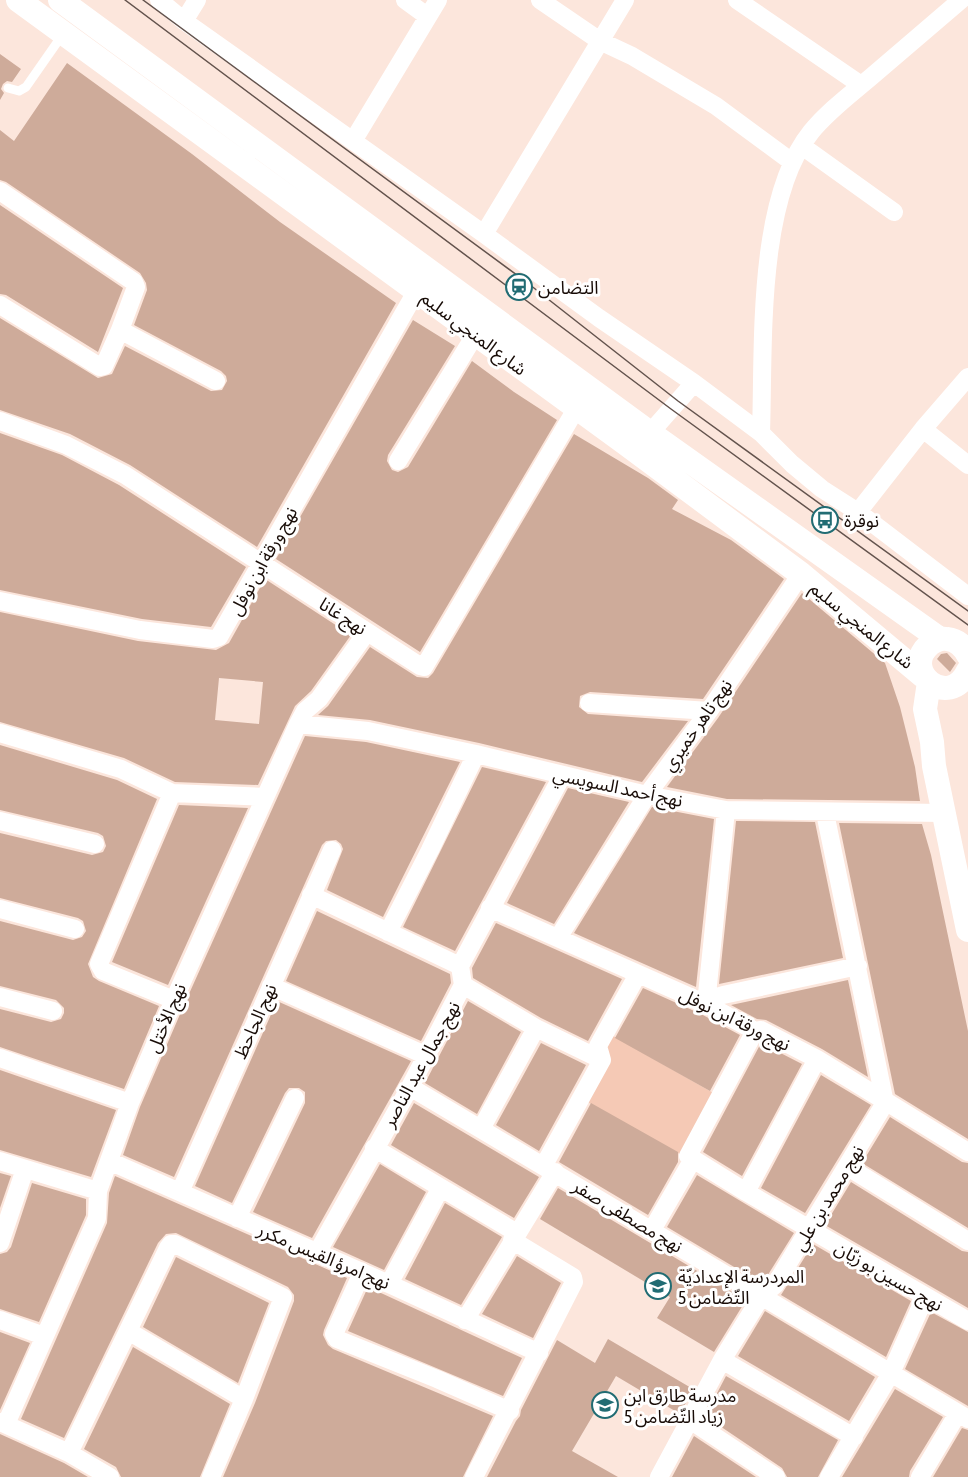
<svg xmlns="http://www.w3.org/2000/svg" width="968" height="1477" font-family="'Asap Condensed','Noto Sans Arabic',sans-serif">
<rect width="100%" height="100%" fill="#fce6dc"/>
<path fill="#f5c9b5" d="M608,1033L717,1095L685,1157L584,1100Z"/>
<path fill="#ceab9a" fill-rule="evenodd" d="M0,54L21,69L12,82L7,81L3,84L1,89L4,93L0,100Z
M67,63L192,154L280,222L396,303L257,547L130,465L70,434L0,410V318L98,378L112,374L125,346L211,391L222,390L227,381L226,376L221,371L134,325L147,290L146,283L140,273L6,182L0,180V130L14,141Z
M0,205L123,288L98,352L6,295L0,294Z
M413,320L455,346L388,455L387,461L392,470L398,472L408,467L472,361L514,392L557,420L420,652L276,559Z
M0,433L62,455L119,485L246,567L211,627L142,619L0,590Z
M574,434L648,478L678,500L672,509L731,540L784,579L703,699L590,692L580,696L579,707L588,714L688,721L642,782L479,743L370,720L318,715L328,706L370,647L417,677L428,678L433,673Z
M265,579L351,635L311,691L295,706L258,785L175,782L124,758L0,722V612L138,641L216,650L229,643ZM219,678L263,682L259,724L215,720Z
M802,593L885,663L900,707L915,767L920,801L727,799L667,787L718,718Z
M947,653L956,663L950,672L937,659L941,654Z
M305,736L366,742L460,762L383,917L327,890L343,849L341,844L336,840L326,841L322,845L174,1177L123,1155L140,1107L184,1005Z
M0,745L117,780L157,799L88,964L93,977L99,981L159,1006L124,1089L0,1047V1009L51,1022L61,1019L64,1013V1008L56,1000L0,986V921L73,940L82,937L86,931L83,921L78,918L0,898V833L92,855L103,852L106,846L103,836L98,833L0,810Z
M482,767L546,782L455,951L403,927Z
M568,788L629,802L554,924L507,903Z
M179,805L248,808L168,985L112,962Z
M652,807L714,819L696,987L574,933Z
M736,821L815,822L843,958L719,984Z
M839,823L922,824L931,855L968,1031V1139L895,1094Z
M317,911L450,974L451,983L421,1041L286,981Z
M496,923L622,979L588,1041L541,1018L473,978L472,968Z
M848,980L868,1077L822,1049L766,1020L757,1019L731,1005Z
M643,988L701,1014L740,1035L710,1091L615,1038Z
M277,1001L411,1061L312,1238L253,1212L305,1103V1092L299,1088H289L285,1093L232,1203L195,1186Z
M468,1001L521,1032L477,1114L425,1083Z
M541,1043L586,1065L539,1151L496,1125Z
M761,1043L802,1064L742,1176L703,1152Z
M0,1070L116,1110L91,1177L0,1150Z
M821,1075L871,1105L805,1213L761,1188Z
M414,1103L539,1177L514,1218L391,1145Z
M591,1103L678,1152V1162L648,1215L559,1162Z
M890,1117L962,1162L968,1163V1228L862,1163Z
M380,1164L426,1192L384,1270L333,1247Z
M0,1173L11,1176L0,1208Z
M697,1175L794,1233L766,1278L761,1283L667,1227Z
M115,1176L347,1278L324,1330L323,1335L328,1345L333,1349L493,1416L463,1477H223L255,1403L294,1301V1295L288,1287L176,1233L166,1234L158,1243L64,1438L21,1419L107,1223L109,1193Z
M851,1182L962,1251L968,1252V1308L825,1225Z
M32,1183L86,1199V1215L39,1322L0,1309V1254L7,1252L11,1247Z
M558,1188L746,1300L714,1352L657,1318L670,1297L540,1219Z
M445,1203L502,1237L461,1305L405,1279Z
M813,1244L911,1301L886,1357L781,1295Z
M517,1256L561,1283L533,1338L482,1314Z
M176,1257L269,1303L238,1383L143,1327Z
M368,1287L522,1358L503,1396L348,1331Z
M765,1311L875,1377L849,1421L738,1356Z
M931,1312L968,1332V1406L905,1369Z
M0,1332L30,1343L0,1410Z
M608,1339L693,1389L680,1414L616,1376L572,1451L618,1477H487L516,1421L520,1416L521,1410L557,1340L595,1363Z
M133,1347L230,1404L200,1477H121L116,1467L84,1449Z
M726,1376L838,1440L818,1477H787L782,1468L705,1416Z
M895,1389L943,1417L910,1471L909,1477H842Z
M962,1428L968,1430V1477H933Z
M0,1434L64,1463L88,1477H0Z
M694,1436L756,1477H672Z"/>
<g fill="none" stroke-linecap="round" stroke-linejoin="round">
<path stroke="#fff" stroke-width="9" d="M8,88L19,91L26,87L63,34"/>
<path stroke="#fff" stroke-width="18" d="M159,0L184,21L484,234L599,318L694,383
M405,0L427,16
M540,0L600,41L632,56L716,106L792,162
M737,0L861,85
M184,21L197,0
M353,141L438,0
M802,146L894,212
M0,191L134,282L136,287L120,330
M484,234L625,0
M0,305L100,367L104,366L120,330L216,381
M0,421L66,445L125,475L420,666L424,667L576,409
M923,429L968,465
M650,433L694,383L761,433L792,464L822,489L858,512L923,429L968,377
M761,433C764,348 756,200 811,132C828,111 851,94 871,77C901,51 931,26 961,0
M398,461L475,335
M858,512L968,596
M0,601L140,630L213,639L219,637L417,290
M589,703L709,711
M298,724L368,731L476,754L647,795L726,810L943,813
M0,733L121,769L172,793L265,797
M172,793L99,964L103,971L174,1000
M0,821L95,844
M311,895L460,966
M490,908L706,1004L755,1031L761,1030L817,1059L968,1152
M0,909L75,929
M388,932L430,850L476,754
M558,938L647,795L709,711L801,574
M463,985L536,1028L602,1060
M271,986L427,1056
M0,997L53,1011
M707,1000L723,995L858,966
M706,1004L726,810
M755,1031L688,1156L746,1192L968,1321
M0,1058L130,1103
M410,1087L968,1419
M481,1129L536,1028
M374,1148L517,1233
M0,1161L98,1191
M109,1161L389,1284L539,1353
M544,1165L602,1060L598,1046L638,974
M848,1167L968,1241
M180,1192L332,850
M746,1192L817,1059
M237,1218L295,1098
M652,1230L693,1159
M0,1243L25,1169
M317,1253L410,1087L463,985L460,966L562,776
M362,1273L334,1334L337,1339L437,1379L510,1411
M389,1284L440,1189
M0,1320L44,1336
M465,1320L555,1172
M128,1331L244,1399
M722,1360L854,1437
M690,1420L776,1477
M0,1422L69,1453L110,1477
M6,1424L97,1218L98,1191L130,1103L174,1000L298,724L305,711L319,699L367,632
M69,1453L168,1248L171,1244H175L283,1297L244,1399L211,1477
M474,1477L574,1282L573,1277L512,1240
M659,1477L722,1360L761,1297L775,1285L885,1103L825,813
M829,1477L891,1373L925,1297
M920,1477L958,1413"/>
<path stroke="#fff" stroke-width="24" d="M18,0L625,443L801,574L923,676
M60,0L650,433L940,639
M968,655C964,647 957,640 947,639C941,638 934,641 929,645C900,671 949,711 968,671
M929,682L925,709L932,742L934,766L968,930"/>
<path stroke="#63534d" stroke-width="1.5" d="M125,0L671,409L968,625
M143,0L525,281L678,401L968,611"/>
</g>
<defs>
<symbol id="station-ring" viewBox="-11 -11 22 22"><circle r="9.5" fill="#fff" stroke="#216c73" stroke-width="1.5"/><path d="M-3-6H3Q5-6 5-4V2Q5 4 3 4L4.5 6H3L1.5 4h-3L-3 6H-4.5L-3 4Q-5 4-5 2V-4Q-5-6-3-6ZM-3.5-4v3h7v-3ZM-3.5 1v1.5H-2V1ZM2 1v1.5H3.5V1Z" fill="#216c73"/></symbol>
<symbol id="bus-ring" viewBox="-11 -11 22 22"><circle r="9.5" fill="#fff" stroke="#216c73" stroke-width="1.5"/><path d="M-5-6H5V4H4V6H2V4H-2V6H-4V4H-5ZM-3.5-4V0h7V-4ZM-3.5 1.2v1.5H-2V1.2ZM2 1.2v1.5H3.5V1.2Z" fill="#216c73"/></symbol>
<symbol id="school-ring" viewBox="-11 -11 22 22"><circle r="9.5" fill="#fff" stroke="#216c73" stroke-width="1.5"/><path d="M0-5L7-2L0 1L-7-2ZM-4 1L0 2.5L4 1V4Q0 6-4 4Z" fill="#216c73"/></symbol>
</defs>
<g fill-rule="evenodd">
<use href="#station-ring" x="504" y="272" width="30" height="30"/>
<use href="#bus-ring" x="810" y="505" width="30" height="30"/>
<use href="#school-ring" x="643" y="1271" width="30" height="30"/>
<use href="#school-ring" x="590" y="1390" width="30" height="30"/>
</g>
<g text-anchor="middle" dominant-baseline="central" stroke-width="6" stroke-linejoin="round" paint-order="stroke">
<g font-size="18" fill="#180c07" stroke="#fff" text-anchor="start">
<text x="538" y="287">التضامن</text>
<text x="844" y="520">نوقرة</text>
<text x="678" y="1276">المردرسة الإعداديّة<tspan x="678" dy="21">التّضامن 5</tspan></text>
<text x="624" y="1395">مدرسة طارق ابن<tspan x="624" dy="21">زياد التّضامن 5</tspan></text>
</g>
<g font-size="18" fill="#180c07" stroke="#fff">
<text transform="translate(474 333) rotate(37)">شارع المنجي سليم</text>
<text transform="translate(263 561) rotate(-61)">نهج ورقة ابن نوفل</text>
<text transform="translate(343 616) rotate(33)">نهج غانا</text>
<text transform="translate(862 625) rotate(39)">شارع المنجي سليم</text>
<text transform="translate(697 725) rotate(-55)">نهج تاهر خميري</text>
<text transform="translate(618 787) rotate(12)">نهج أحمد السويسي</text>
<text transform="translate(166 1018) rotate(-67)">نهج الأختل</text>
<text transform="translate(735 1019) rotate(26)">نهج ورقة ابن نوفل</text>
<text transform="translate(255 1021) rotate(-66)">نهج الجاحظ</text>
<text transform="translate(421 1064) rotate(-61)">نهج جمال عبد الناصر</text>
<text transform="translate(828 1198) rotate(-59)">نهج محمد بن علي</text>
<text transform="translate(628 1216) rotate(31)">نهج مصطفى صفر</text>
<text transform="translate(324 1256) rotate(23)">نهج امرؤ القيس مكرر</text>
<text transform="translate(889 1276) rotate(30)">نهج حسين بو زيّان</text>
</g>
</g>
</svg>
